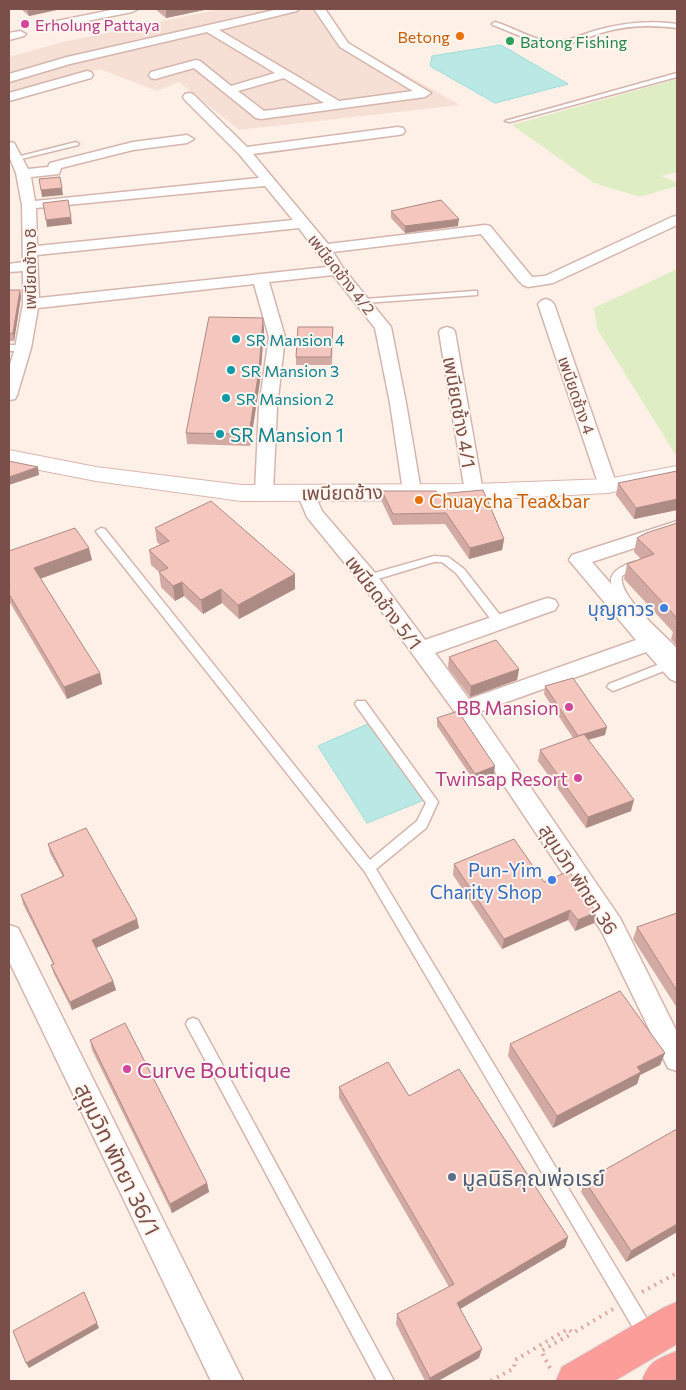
<svg xmlns="http://www.w3.org/2000/svg" width="686" height="1390" font-family="Commissioner,'Noto Sans Thai',sans-serif">
<rect width="100%" height="100%" fill="#fef0e7"/>
<path fill="#f6e0d5" d="M220,9H327L350,43L460,105L239,130L179,82L157,91L100,69L9,94V57L59,43Z"/>
<path fill="#deedc4" d="M677,79V172L662,176L677,183V186L640,197L594,183L512,125Z
M677,269V457L597,329L594,308Z"/>
<path fill="#bae9e5" stroke="#9fdcd7" d="M501,45L568,84L495,103L430,66L432,56Z
M370,723L424,800L367,823L318,746Z"/>
<g fill="none" stroke-linecap="round" stroke-linejoin="round">
<defs>
<path id="lane" d="M495,22C516,28 538,44 561,41C572,40 583,34 594,31C622,23 648,20 677,24V28C652,25 629,25 604,32C590,36 574,44 560,45C536,45 514,33 493,25L492,24Z
M677,73V77L510,122L505,121Z
M76,142L79,144L78,145L17,160L13,158Z
M474,291H477V295L364,303L360,301L364,299Z
M9,345H23L27,348L23,351H9Z
M101,528L105,529L370,860L417,821L426,803L357,707L355,704L357,701H365L436,799L438,802L426,828L376,869L653,1329L655,1335L653,1341L647,1343L641,1341L365,872L97,533L96,531Z
M434,556L448,557L464,569L503,619L504,622L503,625H495L456,573L442,562H434L368,582L363,578L364,576Z
M634,562L639,565L622,576C617,595 664,635 677,648V659L673,658C661,645 609,596 611,580C612,570 626,564 634,562Z
M670,660L676,664L674,667L613,691L607,687L609,684Z
M193,1018L198,1020L394,1381H377L188,1028L186,1024L188,1020Z"/>
<path id="street" d="M116,9H138L132,12L57,27L51,24L57,21Z
M279,9H299L297,11L219,30L339,101L413,91L340,47L314,9H325L348,43L431,93L425,97L261,119L256,118L194,68L155,79L151,78L149,75L151,72L196,60L200,61L231,86L275,73L207,32L70,64L9,82V74L67,57ZM284,78L324,103L264,111L238,91Z
M20,31L26,34L24,36L9,40V33Z
M87,71L91,72L93,75L91,78L9,101V93Z
M189,93L193,94L247,147L398,127L403,128L405,131L403,134L398,135L253,154L328,244L485,225L490,226L532,277L545,276L672,217L677,216V225L553,283L528,287L523,285L518,280L481,234L333,252L343,268L391,327L406,403L421,491L418,495L412,497L406,495L403,491L390,403L375,328L333,275L269,282L285,337L277,407L273,492L270,496L264,498L258,496L255,492L259,407L269,337L254,284L38,308L31,348L17,395L15,399L9,400V368L15,348L23,304V271L9,272V264L23,262L22,205L16,173L9,156V142L14,143L28,169L48,167L50,163L133,142L187,135L194,139L187,143L133,150L61,168L59,174L31,177L35,201L259,178L239,154L185,100L183,97L185,94ZM265,186L293,220L37,246L36,208ZM299,228L327,267L39,298L37,255Z
M546,299L551,301L554,304L617,486L614,490L608,492L602,490L599,486L538,304L541,301Z
M447,327L453,329L455,332L483,492L480,496L474,498L468,496L465,492L439,332L441,329Z
M306,487L312,489L322,511L375,573L425,640L541,600L548,598L555,600L558,605L555,610L435,653L469,699L636,640L569,560L572,555L677,521V534L592,562L677,660V682L670,679L646,652L479,712L620,918L677,1032V1071L668,1068L602,932L457,715L361,583L307,517L297,493L300,489Z
M9,925L18,928L243,1381H211L9,961Z"/>
<path id="secondary" d="M9,450L96,467L241,485L474,484L608,479L677,466V480L608,493L474,500L241,501L96,481L9,464Z"/>
<path id="highway" d="M677,1302V1344L614,1381H556L562,1367L663,1308Z
M677,1351V1381H642C649,1361 658,1359 677,1351Z"/>
</defs>
<use href="#lane" stroke="#d4b6ae" stroke-width="3"/>
<use href="#street" stroke="#d4b6ae" stroke-width="3"/>
<use href="#secondary" stroke="#d9b7ae" stroke-width="2"/>
<use href="#highway" stroke="#dacecc" stroke-width="2"/>
<path stroke="#dba99f" stroke-width="4" stroke-dasharray="2 5" stroke-linecap="butt" d="M642,1292L677,1273
M550,1368L541,1351L573,1333
M491,1381L514,1368L515,1360L568,1329L573,1333L613,1309"/>
<use href="#lane" fill="#fff" fill-rule="evenodd"/>
<use href="#street" fill="#fff" fill-rule="evenodd"/>
<use href="#secondary" fill="#fff" fill-rule="evenodd"/>
<use href="#highway" fill="#fc9d9a" fill-rule="evenodd"/>
</g>
<path fill="#d3aaa3" d="M21,9H61L29,16Z
M155,9H209L166,18Z
M391,211L458,226L405,233L391,218Z
M9,290H20L21,297L14,341H9Z
M333,327L332,365H296V357Z
M264,329L260,381L250,446L187,444L186,433Z
M677,471V510L634,519L616,495L618,483Z
M382,491L438,494L504,539L502,550L469,559L445,524L393,525L382,502Z
M677,523V646L671,639L673,632L624,579L627,564L641,559L634,552L637,538Z
M155,528L295,574V589L239,619L222,603L203,614L184,596L175,601L161,587L159,572L151,565L149,550L160,545L157,542Z
M9,551L92,560L40,578L100,673L102,684L67,699L9,601Z
M449,657L519,669L517,680L470,697L448,668Z
M545,686L605,735L588,740L631,811L586,828L538,761L540,750L573,738L544,694Z
M437,718L494,774L474,781L437,726Z
M48,844L139,928L96,948L113,981L116,990L72,1010L54,974L51,965L53,964L23,904L21,895L63,877L50,853Z
M454,864L544,882L596,912L594,923L575,931L568,920L502,949L453,875Z
M677,913V1008L633,939L637,927Z
M90,1040L207,1183L209,1192L172,1213L92,1050Z
M510,1044L665,1053L660,1065L640,1075L637,1084L553,1128L508,1056Z
M339,1087L409,1096L568,1237L565,1247L460,1309L479,1358L438,1381H425L396,1324L397,1314L449,1287L339,1098Z
M585,1181L677,1232L626,1262L581,1192Z"/>
<path fill="#ac8b84" d="M27,9H61L29,16Z
M166,9H209L166,18Z
M62,188L63,195L42,197L41,190Z
M71,217L72,224L47,227L46,220Z
M459,219L458,226L405,233V226Z
M20,290L21,297L14,341L13,333Z
M263,318L264,329L260,381L250,446L249,434Z
M38,467L39,475L9,485V477Z
M677,499V510L634,519L636,508Z
M504,539L502,550L469,559L470,548Z
M89,548L92,560L37,580L34,568Z
M295,574V589L239,619L238,605Z
M182,582L184,596L175,601L173,586Z
M221,589L222,603L203,614L201,600Z
M519,669L517,680L470,697L471,686Z
M100,673L102,684L67,699L64,687Z
M607,727L605,735L576,743L578,736Z
M495,766L494,774L474,781L475,774Z
M634,800L631,811L586,828L588,817Z
M570,910L568,920L502,949L504,939Z
M596,912L594,923L575,931L578,920Z
M137,919L139,928L94,949L92,940Z
M113,981L116,990L72,1010L70,1002Z
M665,1053L660,1065L640,1075L637,1084L553,1128L557,1116L637,1067Z
M207,1183L209,1192L172,1213L170,1204Z
M677,1224V1232L626,1262L631,1251Z
M568,1237L565,1247L455,1312L457,1303Z
M84,1292L99,1328L29,1368L26,1363Z
M482,1349L479,1358L438,1381H429L430,1378Z"/>
<path fill="#f5c6bd" stroke="#ac8b84" d="M60,177L62,188L41,190L39,179Z
M68,200L71,217L46,220L43,203Z
M441,200L459,219L405,226L391,211Z
M9,290H20L13,333L9,334Z
M209,317L263,318L259,370L249,434L186,433Z
M298,327H333L331,357H296Z
M9,461L38,467L9,477Z
M677,471V499L636,508L618,483Z
M483,490L504,539L470,548L446,513L393,514L382,491H436L438,494Z
M211,501L295,574L238,605L221,589L201,600L182,582L173,586L159,572L168,568L149,550L169,541L155,528Z
M677,523V618L627,564L654,554L637,538L646,533Z
M75,528L89,548L34,568L100,673L64,687L9,594V587H10L9,585V551Z
M496,640L519,669L471,686L449,657Z
M573,678L607,727L578,736L545,686Z
M458,711L495,766L475,774L437,718Z
M584,734L634,800L588,817L540,750Z
M86,828L137,919L92,940L113,981L70,1002L51,965L54,964L21,895L64,876L48,844Z
M514,839L544,882L569,871L596,912L578,920L570,910L504,939L454,864Z
M677,913V991L637,927Z
M620,991L665,1053L637,1067L641,1072L557,1116L510,1044Z
M125,1023L207,1183L170,1204L90,1040Z
M388,1062L409,1096L459,1069L568,1237L457,1303L482,1349L430,1378L397,1314L454,1284L339,1087Z
M677,1129V1224L631,1251L585,1181Z
M84,1292L97,1323L26,1363L13,1331Z"/>
<g fill="#d1479c" stroke="#fff5ef" stroke-width="2">
<circle cx="25" cy="24" r="5"/>
<circle cx="569" cy="707" r="5"/>
<circle cx="578" cy="778" r="5"/>
<circle cx="127" cy="1069" r="5"/>
</g>
<g fill="#e8710a" stroke="#fff5ef" stroke-width="2">
<circle cx="460" cy="36" r="5"/>
<circle cx="419" cy="500" r="5"/>
</g>
<circle fill="#2e9e5b" stroke="#fff5ef" stroke-width="2" cx="510" cy="41" r="5"/>
<g fill="#0f9aa8" stroke="#fff5ef" stroke-width="2">
<circle cx="236" cy="339" r="5"/>
<circle cx="231" cy="370" r="5"/>
<circle cx="226" cy="398" r="5"/>
<circle cx="220" cy="434" r="5"/>
</g>
<g fill="#3f7fe0" stroke="#fff5ef" stroke-width="2">
<circle cx="664" cy="608" r="5"/>
<circle cx="552" cy="880" r="5"/>
</g>
<circle fill="#5c6f8a" stroke="#fff5ef" stroke-width="2" cx="452" cy="1177" r="5"/>
<g text-anchor="middle" dominant-baseline="central" stroke-width="4" stroke-linejoin="round" paint-order="stroke">
<g font-size="16" fill="#b23c85" stroke="#fff5ef" text-anchor="start">
<text x="35" y="24">Erholung Pattaya</text>
</g>
<g font-size="16" fill="#c56008" stroke="#fff5ef" text-anchor="end">
<text x="450" y="36">Betong</text>
</g>
<g font-size="16" fill="#27864d" stroke="#fff5ef" text-anchor="start">
<text x="520" y="41">Batong Fishing</text>
</g>
<g font-size="16" fill="#7a4f49" stroke="#fff5ef">
<text transform="translate(29 269) rotate(-90)">เพนียดช้าง 8</text>
<text transform="translate(342 274) rotate(52)">เพนียดช้าง 4/2</text>
<text transform="translate(577 395) rotate(71)">เพนียดช้าง 4</text>
</g>
<g font-size="16" fill="#0d838f" stroke="#fff5ef" text-anchor="start">
<text x="246" y="339">SR Mansion 4</text>
<text x="241" y="370">SR Mansion 3</text>
<text x="236" y="398">SR Mansion 2</text>
</g>
<g font-size="19" fill="#7a4f49" stroke="#fff5ef">
<text transform="translate(460 412) rotate(80)">เพนียดช้าง 4/1</text>
<text transform="translate(342 492) rotate(-1)">เพนียดช้าง</text>
<text transform="translate(384 602) rotate(53)">เพนียดช้าง 5/1</text>
<text transform="translate(579 879) rotate(57)">สุขุมวิท พัทยา 36</text>
</g>
<g font-size="19" fill="#0d838f" stroke="#fff5ef" text-anchor="start">
<text x="230" y="434">SR Mansion 1</text>
</g>
<g font-size="19" fill="#c56008" stroke="#fff5ef" text-anchor="start">
<text x="429" y="500">Chuaycha Tea&amp;bar</text>
</g>
<g font-size="19" fill="#366cbe" stroke="#fff5ef" text-anchor="end">
<text x="654" y="608">บุญถาวร</text>
<text x="542" y="869">Pun-Yim<tspan x="542" dy="22">Charity Shop</tspan></text>
</g>
<g font-size="19" fill="#b23c85" stroke="#fff5ef" text-anchor="end">
<text x="559" y="707">BB Mansion</text>
<text x="568" y="778">Twinsap Resort</text>
</g>
<g font-size="22" fill="#b23c85" stroke="#fff5ef" text-anchor="start">
<text x="137" y="1069">Curve Boutique</text>
</g>
<g font-size="22" fill="#7a4f49" stroke="#fff5ef">
<text transform="translate(118 1159) rotate(64)">สุขุมวิท พัทยา 36/1</text>
</g>
<g font-size="22" fill="#4e5e75" stroke="#fff5ef" text-anchor="start">
<text x="462" y="1177">มูลนิธิคุณพ่อเรย์</text>
</g>
</g>
<rect width="686" height="1390" fill="none" stroke="#7a4f49" stroke-width="20"/>
</svg>
